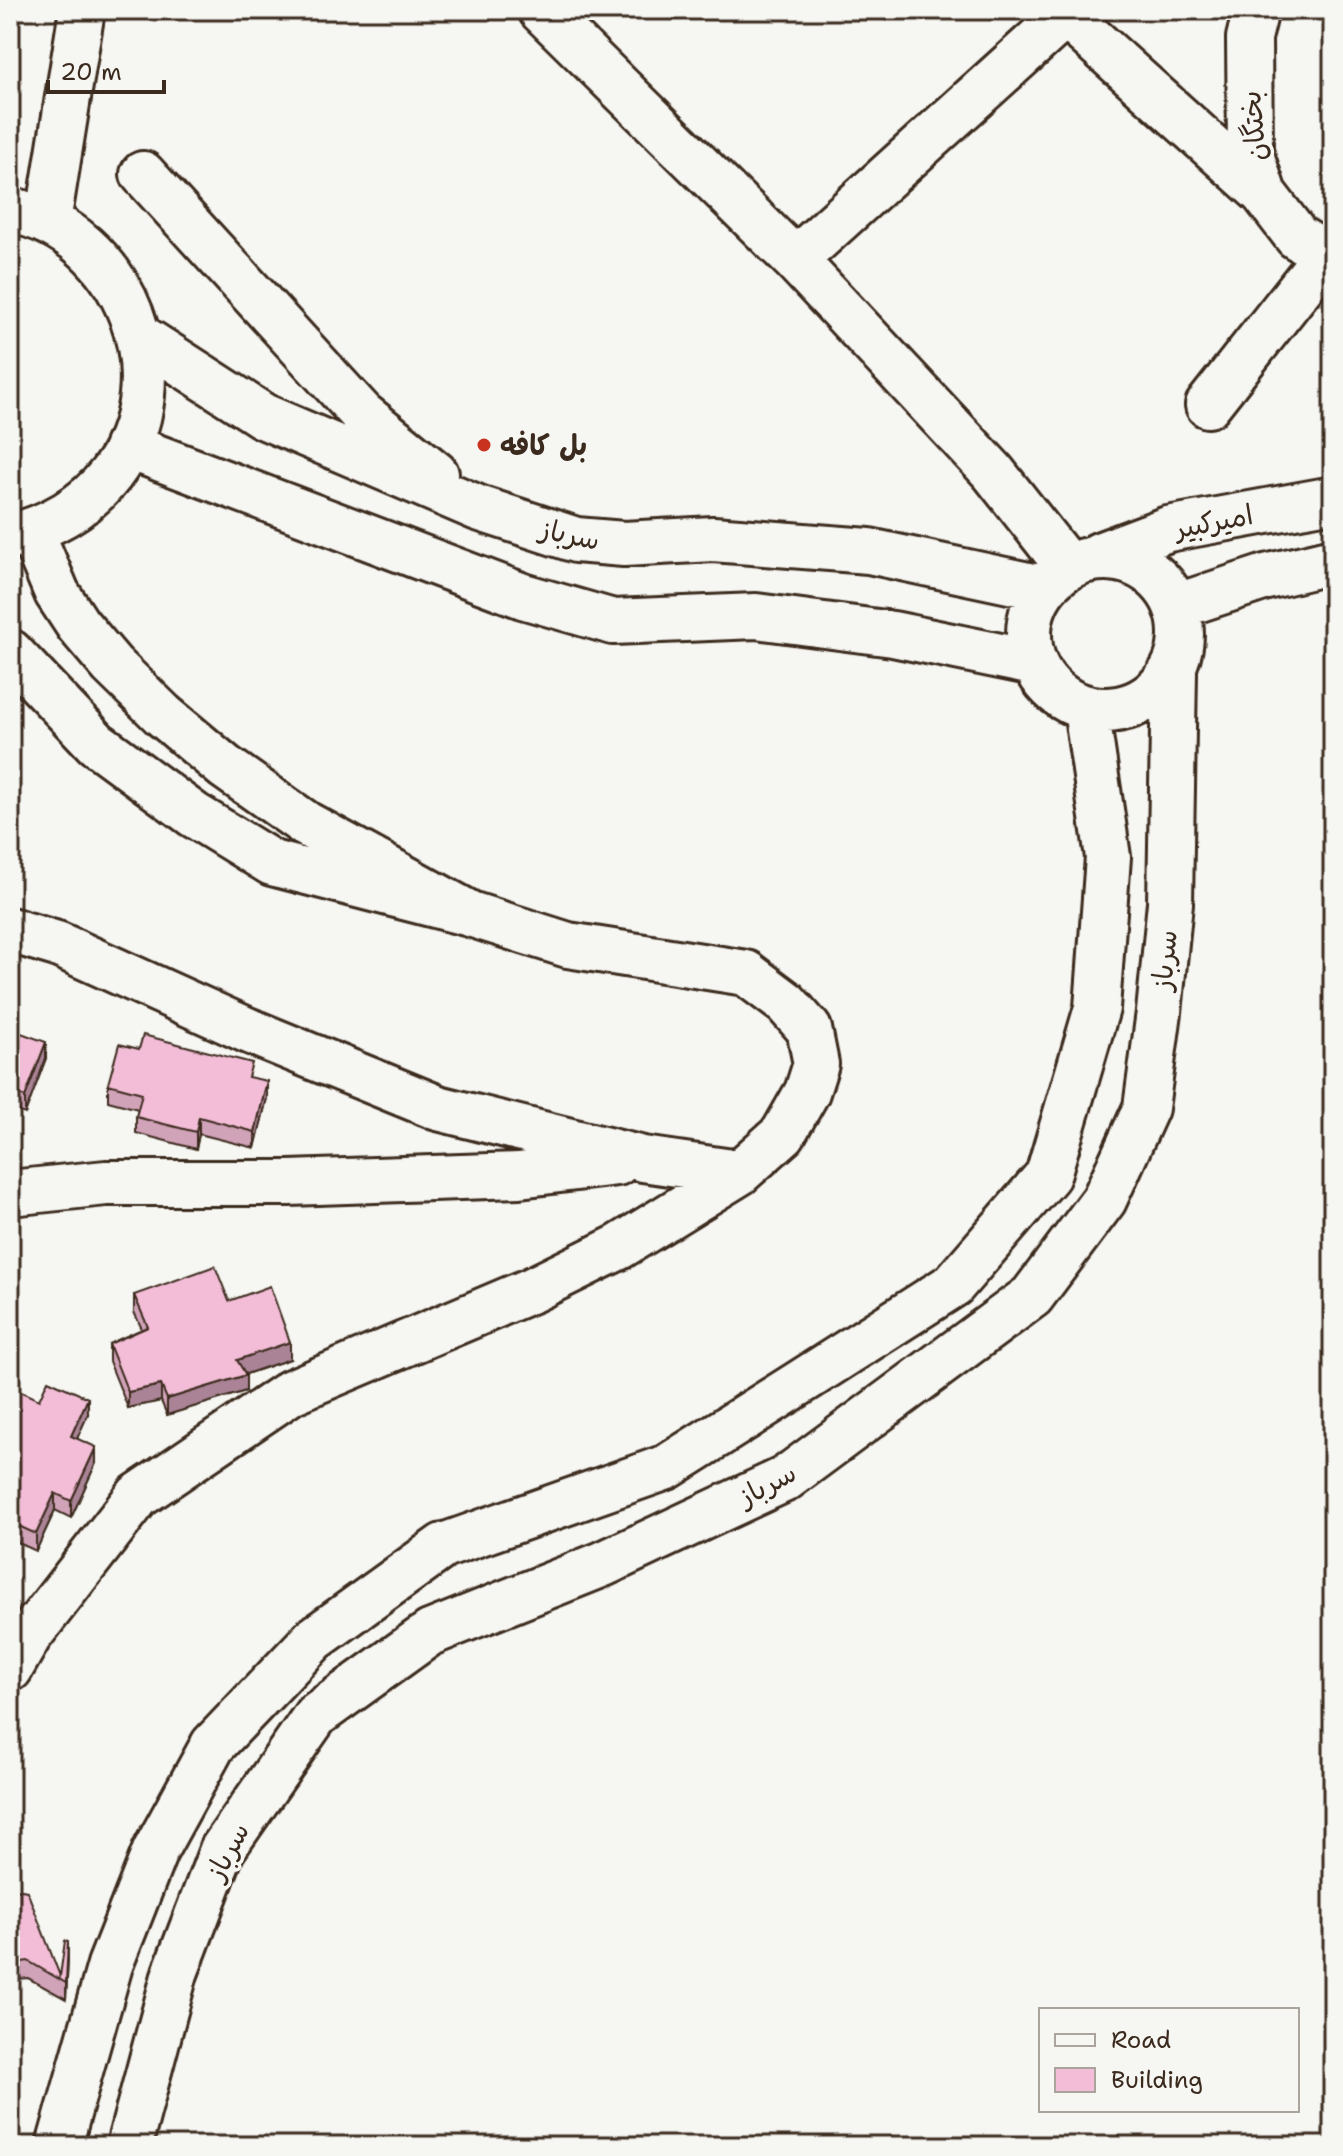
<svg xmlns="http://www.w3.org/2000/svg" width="1343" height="2156" font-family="'Shantell Sans','Playpen Sans Arabic',sans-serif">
<rect width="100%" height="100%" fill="#f6f6f2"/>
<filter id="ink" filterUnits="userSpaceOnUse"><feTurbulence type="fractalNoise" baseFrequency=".0125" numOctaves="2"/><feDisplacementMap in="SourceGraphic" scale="16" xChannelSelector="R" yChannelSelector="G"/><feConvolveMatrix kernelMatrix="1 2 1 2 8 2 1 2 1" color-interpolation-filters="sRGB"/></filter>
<g filter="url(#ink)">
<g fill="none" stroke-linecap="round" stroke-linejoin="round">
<defs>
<path id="minor" d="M541,10L795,260L993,472L1067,566
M1060,10L1263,193
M1256,10L1249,38L1250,152L1264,194L1297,237L1333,259
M143,174L362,414L436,474
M10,210C126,231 183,380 111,474C85,508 50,526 10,537
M48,222L82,10
M795,260L1071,10
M139,336L263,416L478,508L576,540L624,544L713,539L869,551L1042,588
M1208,405L1326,255
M127,446L523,596L613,622L756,616L893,634L1034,663
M1099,555L1168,529L1333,499
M1029 634a76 76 0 1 1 152 0a76 76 0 1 1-152 0Z
M1178,606L1266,577L1333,561
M10,652L96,743L194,815L272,863L470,914L306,824L225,767L163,715L112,665L78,625L57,593L31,531
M10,930L57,944L247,1030L438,1108L643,1159L739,1173
M10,1193L106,1183H289L519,1175L617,1163
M10,1669L29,1636L138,1496L291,1392L532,1290L619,1247L739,1173L783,1134L807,1092L816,1064L809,1029L786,1003L746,973L568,945L470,914
M59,2146L110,1965L155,1851L213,1745L314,1639L443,1546L667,1467L798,1384L953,1285L1048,1175L1097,1008L1108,857L1086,709
M129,2146L175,1973L222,1850L316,1715L430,1633L603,1564L785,1479L1032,1296L1104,1200L1146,1108L1159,1012L1170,903L1174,672"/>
</defs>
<use href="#minor" stroke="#3b2a1e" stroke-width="50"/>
<use href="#minor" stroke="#f6f6f2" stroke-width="44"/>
</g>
<path fill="#d1a3b9" stroke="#3b2a1e" stroke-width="2" d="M10,1029L46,1058L25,1114L10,1108Z
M252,1078L267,1098L255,1148L199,1134L196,1149L136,1133V1117L138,1109L108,1101V1084Z
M134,1295L229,1301L290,1359L246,1374V1391L167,1415L161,1401L128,1408L109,1361V1344L142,1329L134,1312Z
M10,1400H39L88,1414L77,1438L96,1463L71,1518L55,1510L36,1551L10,1539Z
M10,1888L60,1976L68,1958L66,1999L28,1978L10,1980Z"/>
<path fill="#aa8496" stroke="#3b2a1e" stroke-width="2" d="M16,991V1008L10,1025V1008Z
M46,1042V1058L25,1114V1097Z
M267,1081V1098L255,1148V1132Z
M199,1117V1134L196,1149V1132Z
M290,1342V1359L237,1377V1360Z
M246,1375V1391L167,1415V1399Z
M161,1385V1401L128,1408V1392Z
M88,1398V1414L71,1452V1436Z
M96,1447V1463L71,1518V1501Z
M55,1493V1510L36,1551V1534Z
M68,1942V1958L66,1999V1983Z"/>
<path fill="#f3bdd7" stroke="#3b2a1e" stroke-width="2" d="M10,989L16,991L10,1008Z
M10,1029L46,1042L25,1097L10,1092Z
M143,1035L252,1063L248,1077L267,1081L255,1132L199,1117L196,1132L136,1117L142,1093L108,1084L119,1044L139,1049Z
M215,1266L229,1301L270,1286L290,1342L237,1360L246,1375L167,1399L161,1385L128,1392L109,1344L148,1327L134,1295Z
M48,1380L88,1398L71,1436L96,1447L71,1501L55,1493L36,1534L10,1522V1400L15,1389L39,1400Z
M10,1888L27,1891L60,1976L65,1941L68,1942L66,1983L28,1961L10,1964Z"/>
</g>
<circle fill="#c8321e" stroke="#f6f6f2" stroke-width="3" cx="484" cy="445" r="8"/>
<g text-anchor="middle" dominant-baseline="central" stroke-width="7" stroke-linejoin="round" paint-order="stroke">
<g font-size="28" fill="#3b2a1e" stroke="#f6f6f2">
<text transform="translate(1253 126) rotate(-95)">بختگان</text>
<text transform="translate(1214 521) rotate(-11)">امیرکبیر</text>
<text transform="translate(570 534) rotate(12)">سرباز</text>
<text transform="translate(1164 960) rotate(-84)">سرباز</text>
<text transform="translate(767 1484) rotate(-28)">سرباز</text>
<text transform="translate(227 1851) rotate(-62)">سرباز</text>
</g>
<g font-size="28" font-weight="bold" fill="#3b2a1e" stroke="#f6f6f2" text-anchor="start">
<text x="500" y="445">بل کافه</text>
</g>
</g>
<rect width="1343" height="2156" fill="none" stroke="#f6f6f2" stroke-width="40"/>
<rect x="20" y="20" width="1303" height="2116" fill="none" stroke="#3b2a1e" stroke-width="3" filter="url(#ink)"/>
<rect x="1039" y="2008" width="260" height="104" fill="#f6f6f2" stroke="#aba49d" stroke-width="2"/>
<rect x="1055" y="2034" width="40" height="12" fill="#f6f6f2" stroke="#aba49d" stroke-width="2"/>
<text x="1111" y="2048" font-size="24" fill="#3b2a1e">Road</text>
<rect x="1055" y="2068" width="40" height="24" fill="#f3bdd7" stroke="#aba49d" stroke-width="2"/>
<text x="1111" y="2088" font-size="24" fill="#3b2a1e">Building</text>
<path d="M48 80v12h116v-12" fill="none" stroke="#3b2a1e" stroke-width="4"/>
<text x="60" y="80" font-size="24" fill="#3b2a1e" stroke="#f6f6f2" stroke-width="6" paint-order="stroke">20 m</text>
</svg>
